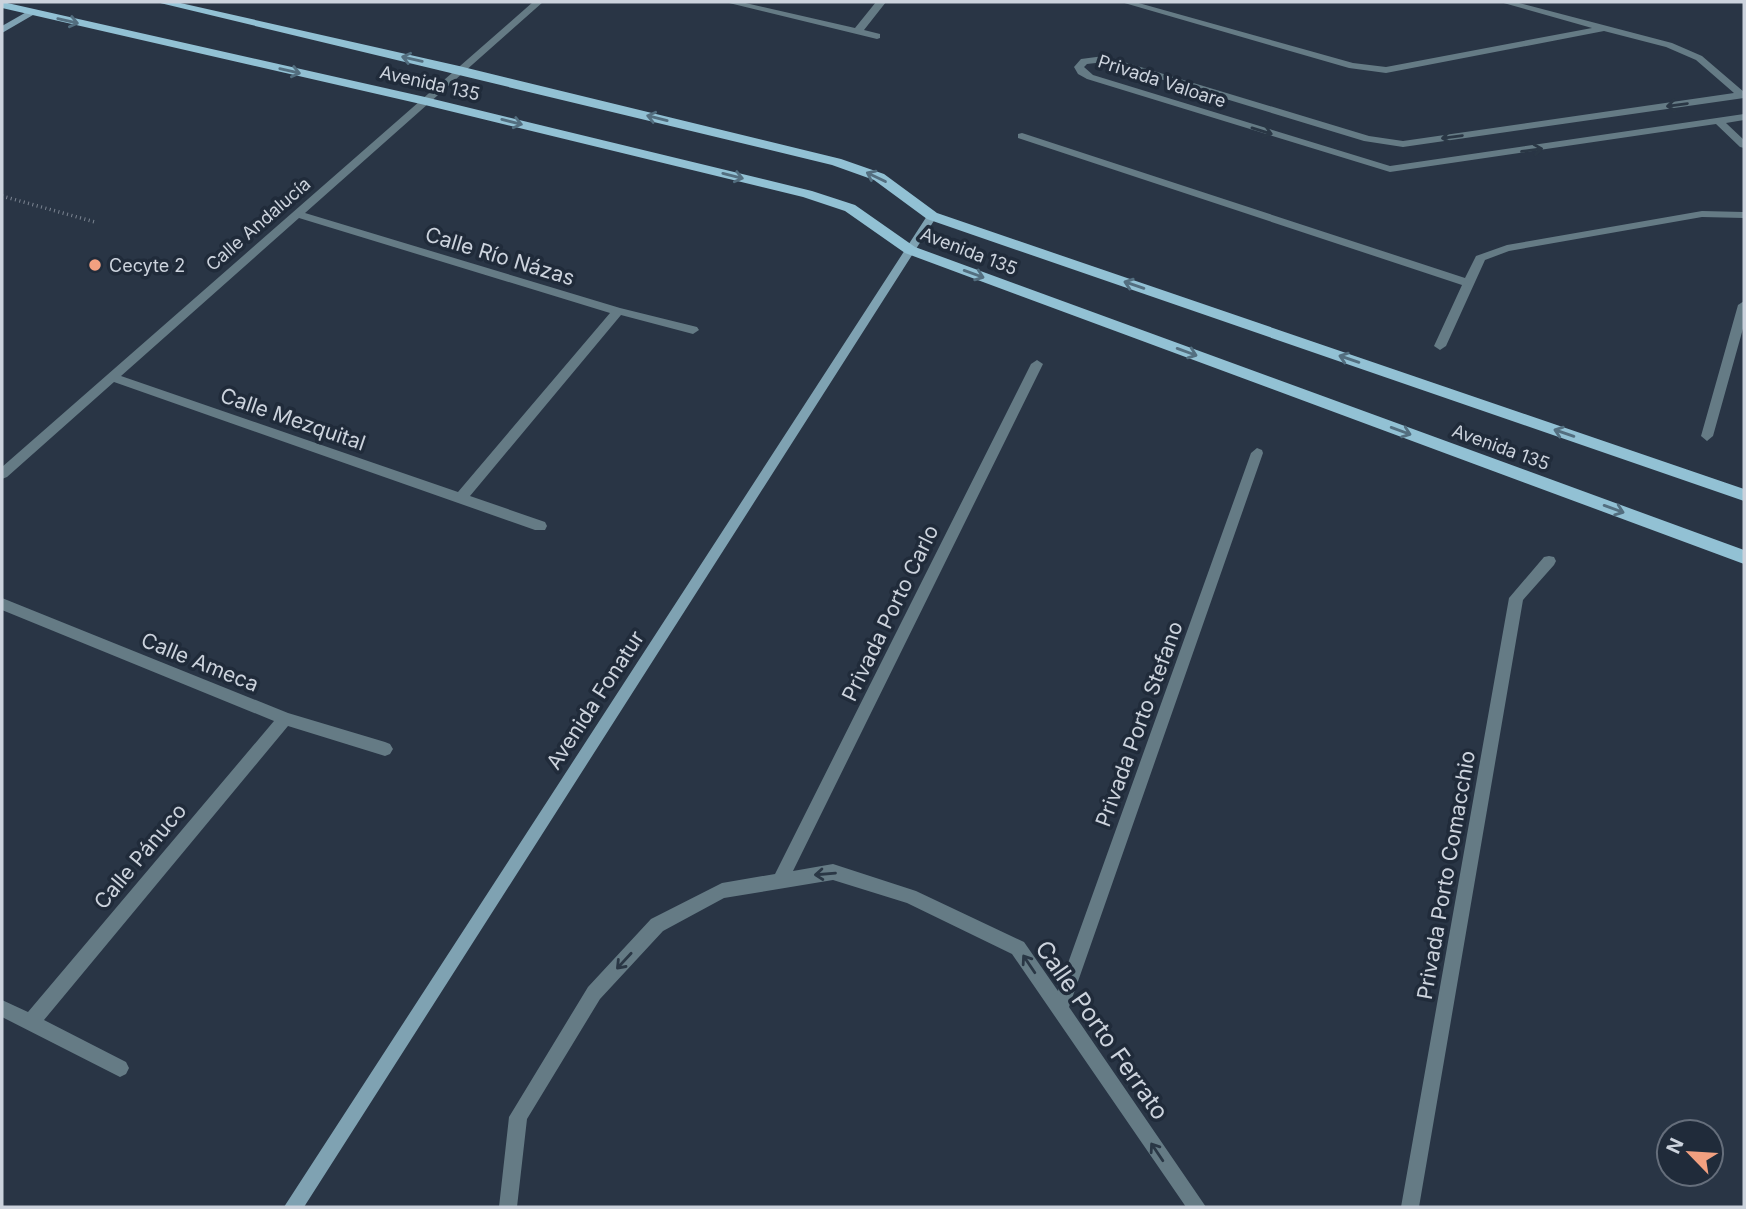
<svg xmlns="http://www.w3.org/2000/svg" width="1746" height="1209" font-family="Inter,sans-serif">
<rect width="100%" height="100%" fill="#293545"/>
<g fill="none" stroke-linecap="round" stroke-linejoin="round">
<path stroke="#7b8491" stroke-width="3.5" stroke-dasharray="1 3.5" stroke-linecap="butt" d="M2,196L95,222"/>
<path fill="#657b85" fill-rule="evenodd" d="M533,2H543L305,213L620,308L697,327L699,330L693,334L621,315L470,496L545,522L547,526L545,530H535L114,382L7,477L2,479V467ZM299,218L610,313L458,492L121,376Z
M725,2H741L855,28L876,2H886L864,30L880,34V38L877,39Z
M1121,2H1135L1353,63L1386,67L1592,28L1500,2H1515L1672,43L1702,56L1744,92V98L1403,147L1364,141L1104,62L1087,64L1084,67L1093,75L1390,166L1744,114V120L1726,123L1744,140V148L1740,147L1716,124L1390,172L1087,79L1078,74L1074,67L1081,59L1104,56L1369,136L1403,141L1734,93L1696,60L1666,47L1604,31L1386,73L1349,68Z
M1022,133L1465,278L1476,256L1507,245L1702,211L1744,212V218L1702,217L1509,251L1485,260L1446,346L1440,350L1434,346L1462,285L1018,138V134Z
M1744,301V325L1713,436L1707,441L1701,436L1738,305Z
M1037,360L1043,364L793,871L833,864L916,891L1024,942L1058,991L1251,453L1257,448L1262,450L1263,453L1069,1007L1206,1207H1186L1012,954L907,903L833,880L724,898L663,931L600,999L527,1119L517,1207H499L509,1117L588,987L651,919L722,883L775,874L1031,364Z
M1549,556L1554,557L1556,561L1554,565L1523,600L1419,1207H1401L1509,598L1544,557Z
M2,598L288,713L385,742L390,744L393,749L390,754L385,756L288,726L44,1020L126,1062L129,1068L126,1074L120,1077L2,1017V1000L28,1012L274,721L2,610Z"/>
<path fill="#7fa2b2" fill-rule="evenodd" d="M30,10L35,13L33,15L2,33V26Z
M932,213L937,216L304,1207H284L927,216Z"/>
<path fill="#92c1d4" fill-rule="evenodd" d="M3,2L425,97L812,191L855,205L915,247L1744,550V564L905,253L845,211L803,197L425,105L2,8Z
M156,2H176L459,66L841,159L884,174L937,213L1744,489V501L927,219L874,180L832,165Z"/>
</g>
<defs><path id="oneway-shaft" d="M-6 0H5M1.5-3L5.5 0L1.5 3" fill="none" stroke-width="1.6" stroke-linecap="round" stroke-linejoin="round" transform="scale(1.75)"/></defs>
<g stroke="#536e7f">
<use href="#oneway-shaft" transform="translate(68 21) rotate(13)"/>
<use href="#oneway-shaft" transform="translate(412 59) rotate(-167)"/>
<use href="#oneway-shaft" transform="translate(290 71) rotate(13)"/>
<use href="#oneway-shaft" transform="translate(657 118) rotate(-166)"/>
<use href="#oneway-shaft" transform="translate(512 122) rotate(14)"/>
<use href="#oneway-shaft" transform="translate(733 176) rotate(14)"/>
<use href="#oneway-shaft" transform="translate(876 177) rotate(-154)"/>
<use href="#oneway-shaft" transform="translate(974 274) rotate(20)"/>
<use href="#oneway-shaft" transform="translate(1134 285) rotate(-161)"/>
<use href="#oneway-shaft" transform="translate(1187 352) rotate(20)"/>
<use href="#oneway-shaft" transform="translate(1349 359) rotate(-161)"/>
<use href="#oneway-shaft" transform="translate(1401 431) rotate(20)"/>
<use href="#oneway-shaft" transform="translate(1564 433) rotate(-161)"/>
<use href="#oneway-shaft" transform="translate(1614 509) rotate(20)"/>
</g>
<g stroke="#2a3745">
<use href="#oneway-shaft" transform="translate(1677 105) rotate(172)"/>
<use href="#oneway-shaft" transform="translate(1262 131) rotate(17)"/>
<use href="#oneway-shaft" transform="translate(1452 137) rotate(172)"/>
<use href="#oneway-shaft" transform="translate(1532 150) rotate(-8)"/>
<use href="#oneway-shaft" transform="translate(825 874) rotate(175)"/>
<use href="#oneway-shaft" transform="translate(624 961) rotate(133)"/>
<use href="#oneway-shaft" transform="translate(1029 964) rotate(-124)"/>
<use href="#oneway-shaft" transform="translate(1157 1152) rotate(-124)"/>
</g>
<circle fill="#f2a080" stroke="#202b3a" stroke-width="2.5" cx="95" cy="265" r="7"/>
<g text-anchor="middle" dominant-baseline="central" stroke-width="7" stroke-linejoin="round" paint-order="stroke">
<g font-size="18" fill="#ccd3dd" stroke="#202b3a">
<text transform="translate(1162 81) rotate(18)">Privada Valoare</text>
<text transform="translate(430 83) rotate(13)">Avenida 135</text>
<text transform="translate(258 224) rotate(-41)">Calle Andalucía</text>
<text transform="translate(969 251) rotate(21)">Avenida 135</text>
<text transform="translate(1501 447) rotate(20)">Avenida 135</text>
</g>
<g font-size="18" fill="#ccd3dd" stroke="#202b3a" text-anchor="start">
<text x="109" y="265">Cecyte 2</text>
</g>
<g font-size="21" fill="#ccd3dd" stroke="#202b3a">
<text transform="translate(500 256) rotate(17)">Calle Río Názas</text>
<text transform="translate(293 419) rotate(19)">Calle Mezquital</text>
<text transform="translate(890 613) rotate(-64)">Privada Porto Carlo</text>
<text transform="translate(200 662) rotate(22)">Calle Ameca</text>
<text transform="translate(595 700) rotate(-57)">Avenida Fonatur</text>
<text transform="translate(1139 724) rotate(-70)">Privada Porto Stefano</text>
<text transform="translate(140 856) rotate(-50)">Calle Pánuco</text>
<text transform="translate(1446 875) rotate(-80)">Privada Porto Comacchio</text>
</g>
<g font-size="24" fill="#ccd3dd" stroke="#202b3a">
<text transform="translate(1102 1030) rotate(55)">Calle Porto Ferrato</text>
</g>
</g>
<rect width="1746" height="1209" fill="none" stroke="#ccd3dd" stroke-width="7"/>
<g transform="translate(1690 1153) rotate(295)"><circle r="33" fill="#202b3a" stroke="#656e7b" stroke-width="2"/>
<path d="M0-5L12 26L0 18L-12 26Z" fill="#f2a080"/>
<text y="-10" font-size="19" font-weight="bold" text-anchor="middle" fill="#ccd3dd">N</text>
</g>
</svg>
